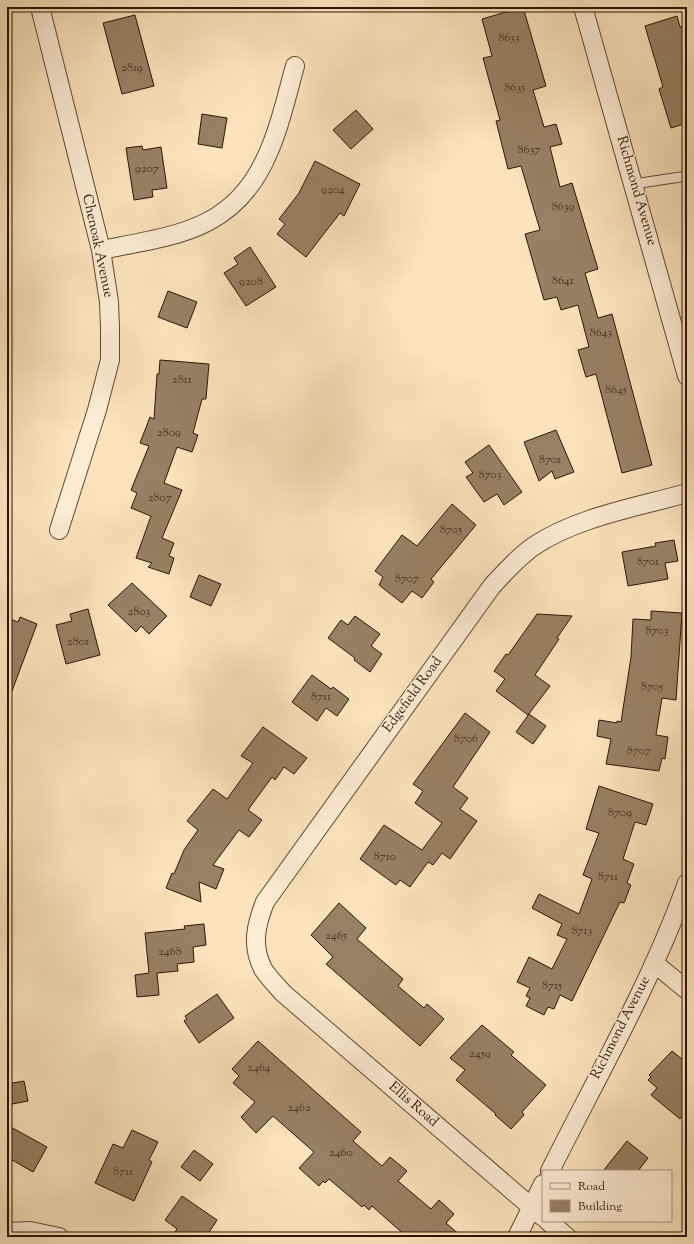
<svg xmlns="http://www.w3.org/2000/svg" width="694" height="1244" font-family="'Sorts Mill Goudy',serif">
<rect width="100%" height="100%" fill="#fbe4bd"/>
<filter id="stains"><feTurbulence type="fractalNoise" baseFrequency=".005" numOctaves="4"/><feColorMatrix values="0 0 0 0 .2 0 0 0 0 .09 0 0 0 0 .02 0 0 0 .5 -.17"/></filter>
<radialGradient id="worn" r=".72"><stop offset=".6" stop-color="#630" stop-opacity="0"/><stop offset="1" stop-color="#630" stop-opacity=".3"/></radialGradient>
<path fill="#978164" stroke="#2a1604" d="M523,7L546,86L533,90L544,127L556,124L562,144L550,147L560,187L572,183L598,269L585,273L598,318L612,314L652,465L622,473L596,374L586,377L578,350L589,347L578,305L561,310L557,297L544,300L525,234L540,230L521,166L508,169L496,121L500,120L483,58L492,56L482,19Z
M135,15L154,86L122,94L103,23Z
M677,16L680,27L687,25V123L671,128L659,89L663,87L645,26Z
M356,110L373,129L351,149L333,130Z
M202,114L227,118L222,148L198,144Z
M142,146L143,150L161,147L167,188L152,190L153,197L134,200L126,148Z
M315,161L360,184L344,216L340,213L306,257L277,234L285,224L279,219L299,193Z
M250,247L276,287L246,306L224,273L238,264L234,258Z
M168,291L197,302L187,328L158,317Z
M160,360L209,364L206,399H202L193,433L198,435L192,452L177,447L164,483L182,490L162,538L174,543L169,556L174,558L169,574L148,567L152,563L136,558L151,516L131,508L137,493L131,490L149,446L140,443L150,417L154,419L157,374H159Z
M556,430L574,472L555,479L552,471L539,481L524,442Z
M489,445L522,492L504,505L497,494L484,502L466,477L473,473L465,462Z
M452,504L476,525L431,579L434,582L422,598L412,591L402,603L379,585L383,577L375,571L402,535L417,546Z
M674,540L678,561L665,563L668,579L628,586L622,552L656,546L655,543Z
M199,575L221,584L211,606L190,597Z
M132,583L167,616L149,634L141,626L136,632L108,605Z
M88,609L100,655L66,664L56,625L72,621L70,614Z
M651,611L682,613L676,700L662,698L656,735L668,737L665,759L662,758L659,771L606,764L611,739L597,736L599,720L617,723V721L621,722L631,657L633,619L651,620Z
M537,614L572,616L557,638L559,639L535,675L550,686L528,715L496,691L505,679L494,671L506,654L508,655Z
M355,616L380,634L371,646L382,654L370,672L354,660L355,658L328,638L341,620L348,625Z
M20,617L37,624L9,699L7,698V618L18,622Z
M312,675L331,689L333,687L349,699L337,716L326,708L317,721L292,702Z
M465,713L490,732L453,787L468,798L460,809L477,821L450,859L442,853L433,865L428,862L410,887L400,880L396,885L360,859L384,825L422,850L442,823L415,803L423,791L413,784Z
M529,714L546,726L533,744L516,732Z
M263,727L307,758L294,774L284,767L275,780L272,777L248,810L262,820L249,837L239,830L213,865L224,869L216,889L199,882L201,902L166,888L172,873L174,874L184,850L198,830L187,821L213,789L227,799L253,763L241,756Z
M599,786L653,804L646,825L635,822L623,859L634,864L627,883L631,885L624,903L620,902L572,1001L560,995L554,1009L548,1007L544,1015L526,1006L530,998L526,996L530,988L517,982L529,957L552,969L567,939L557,935L562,924L532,908L539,894L579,914L592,879L583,875L599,833L586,829Z
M339,903L366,928L357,939L403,979L398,986L424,1008L427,1004L444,1019L420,1046L326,964L333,957L311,935Z
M204,924L206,945L193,947L194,962L177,964L178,971L157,973L159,995L137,997L135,975L149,973L145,933L185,929L184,926Z
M217,994L234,1018L199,1043L184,1021L187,1019L185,1016Z
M482,1025L514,1052L511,1055L546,1085L522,1112L524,1115L511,1129L495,1115L496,1114L456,1080L465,1070L450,1058Z
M258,1041L361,1132L353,1141L382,1166L390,1157L407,1171L398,1181L431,1209L439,1200L454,1214L446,1223L462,1237H407L372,1206L369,1210L364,1205L362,1207L329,1179L325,1183L323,1181L319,1186L299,1168L314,1152L273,1116L256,1133L241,1117L255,1102L233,1083L239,1076L232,1069Z
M672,1051L687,1063V1110L680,1119L651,1095L657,1088L648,1080L651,1077L649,1075Z
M24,1081L28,1101L7,1105V1084Z
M7,1125L47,1147L33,1172L7,1157Z
M132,1130L158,1142L149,1160L152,1162L134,1201L95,1183L113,1144L123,1148Z
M627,1141L648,1158L638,1171H603Z
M194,1150L213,1164L200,1181L181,1167Z
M182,1196L217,1220L206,1237H171L177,1229L165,1220Z"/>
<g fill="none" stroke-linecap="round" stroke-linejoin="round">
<defs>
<path id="lane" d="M634,184L687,176"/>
<path id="street" d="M40,7L101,250L109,302L110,328V360L97,410L59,530
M583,7L687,376
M101,250C177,235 236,231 269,151C281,124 287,94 295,66
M654,963L687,990
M550,1171C597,1077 652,981 687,883
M543,1217L283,993C277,986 268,977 263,969C251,945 256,925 265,902L492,586C505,572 518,557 534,546C577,517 638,507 687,493
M548,1221L567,1237
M7,1232L30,1231L59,1237
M517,1237L543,1184"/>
</defs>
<use href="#lane" stroke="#5e4a32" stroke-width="11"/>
<use href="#street" stroke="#5e4a32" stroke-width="20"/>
<use href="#lane" stroke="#fcedd4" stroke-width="9"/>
<use href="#street" stroke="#fcedd4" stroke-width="18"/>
</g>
<g text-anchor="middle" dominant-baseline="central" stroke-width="3" stroke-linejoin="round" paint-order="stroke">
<g font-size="12" fill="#45311c">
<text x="509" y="38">8633</text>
<text x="132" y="68">2819</text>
<text x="515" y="88">8635</text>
<text x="529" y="150">8637</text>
<text x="147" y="169">9207</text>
<text x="333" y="190">9204</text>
<text x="563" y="207">8639</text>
<text x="563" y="281">8641</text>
<text x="251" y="282">9208</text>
<text x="601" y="333">8643</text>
<text x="182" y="380">2811</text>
<text x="616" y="390">8645</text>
<text x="169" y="433">2809</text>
<text x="550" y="460">8701</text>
<text x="490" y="475">8703</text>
<text x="160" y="498">2807</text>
<text x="451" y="530">8705</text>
<text x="648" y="562">8701</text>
<text x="407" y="579">8707</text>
<text x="139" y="612">2803</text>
<text x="657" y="631">8703</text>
<text x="78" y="642">2801</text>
<text x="652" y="687">8705</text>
<text x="321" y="697">8711</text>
<text x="466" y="739">8706</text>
<text x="639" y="751">8707</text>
<text x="620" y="813">8709</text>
<text x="385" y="857">8710</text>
<text x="608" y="877">8711</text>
<text x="582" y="931">8713</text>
<text x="336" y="936">2465</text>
<text x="170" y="952">2468</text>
<text x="552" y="986">8715</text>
<text x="480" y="1054">2459</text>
<text x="259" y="1068">2464</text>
<text x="299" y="1108">2462</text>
<text x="341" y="1153">2460</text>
<text x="123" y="1172">8711</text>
</g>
<g font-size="14" fill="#2a1604" stroke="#fcedd4">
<text transform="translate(636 191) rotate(74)">Richmond Avenue</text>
<text transform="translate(97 246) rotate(78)">Chenoak Avenue</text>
<text transform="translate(413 695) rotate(-54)">Edgefield Road</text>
<text transform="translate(621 1028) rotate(-63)">Richmond Avenue</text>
<text transform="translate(413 1105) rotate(41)">Ellis Road</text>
</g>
</g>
<rect width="694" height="1244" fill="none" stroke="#fbe4bd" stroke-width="24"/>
<rect x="8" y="8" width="678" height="1228" fill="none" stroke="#2a1604" stroke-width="2"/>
<rect x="12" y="12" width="670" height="1220" fill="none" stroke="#2a1604"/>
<rect x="542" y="1170" width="130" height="52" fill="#fcedd4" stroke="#a89781"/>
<rect x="550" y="1183" width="20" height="6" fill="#fcedd4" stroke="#a89781"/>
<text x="578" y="1190" font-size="12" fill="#2a1604">Road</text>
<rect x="550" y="1200" width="20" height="12" fill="#978164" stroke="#a89781"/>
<text x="578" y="1210" font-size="12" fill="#2a1604">Building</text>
<rect width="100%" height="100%" filter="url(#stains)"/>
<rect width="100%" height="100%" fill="url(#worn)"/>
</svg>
